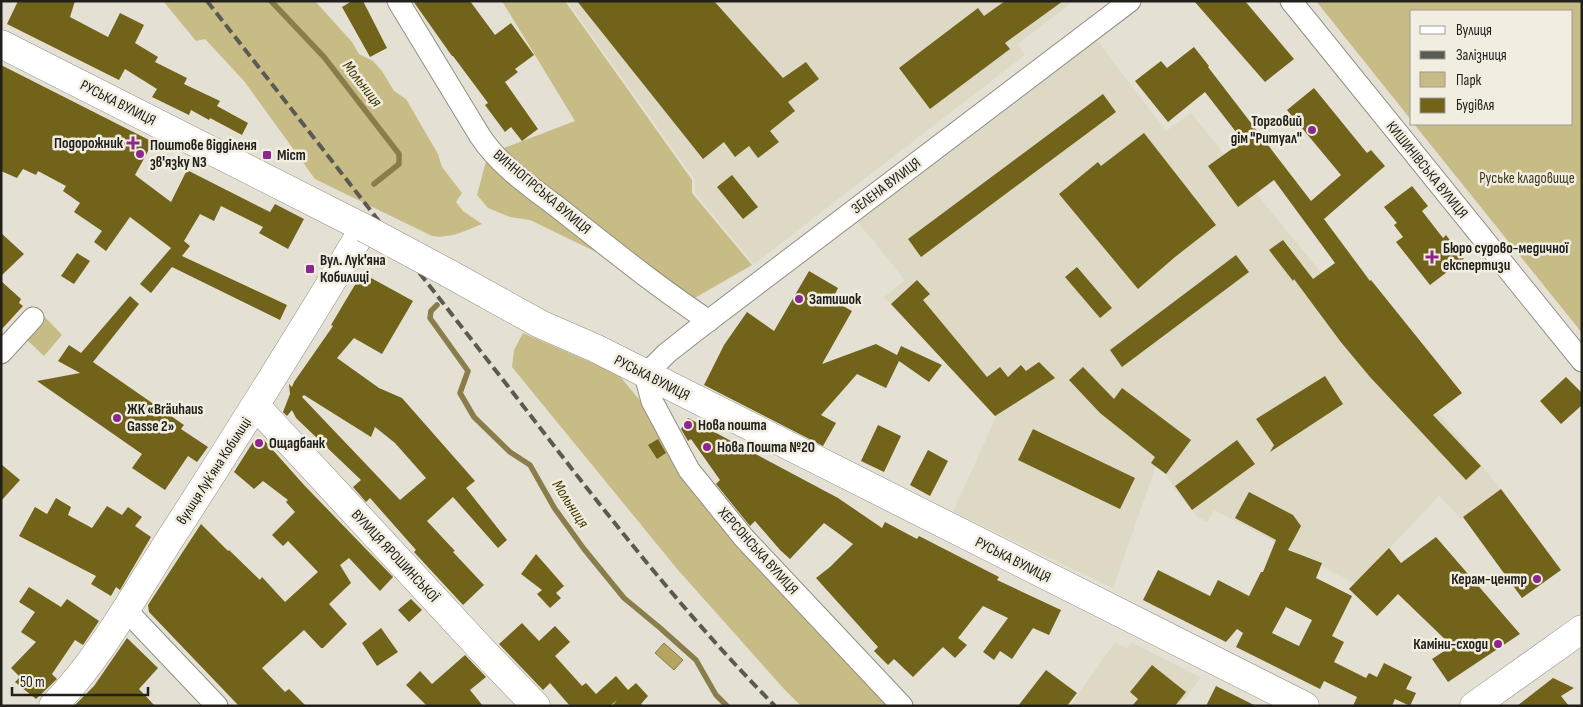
<svg xmlns="http://www.w3.org/2000/svg" width="1583" height="707" font-family="'Sofia Sans Condensed',sans-serif">
<rect width="100%" height="100%" fill="#e4e1d4"/>
<path fill="#ddd9c4" d="M567,1H1074L1018,44L1025,55L754,264L695,193V180Z
M1094,36L1166,131L1191,113L1286,230L1501,489L1461,519L1439,496L1356,584L1214,510L1208,522L1197,517L1174,488L1166,474L1156,466L1113,588L953,512L996,417L884,297L905,280L852,215Z
M1115,642L1127,649L1131,642L1201,678L1179,706H1070Z"/>
<path fill="#c8bc86" d="M163,1H315L352,42L359,54L373,61L382,71L394,91L406,99L438,154L442,167L462,193L456,202L463,211L482,224C465,231 450,239 432,236L315,179L244,81L205,39L196,41Z
M502,1H565L692,180V193L752,265L693,299L530,220L510,217L488,208L477,195L488,154L575,121Z
M1316,1H1582V333L1414,124H1572V11H1412V121Z
M41,313L62,335L44,356L25,338Z
M523,333L618,374L893,706H801L784,689L678,570L512,367L514,350Z"/>
<path fill="#b5a560" stroke="#897d4b" d="M664,643L683,660L674,670L655,653Z"/>
<g fill="none" stroke-linecap="round" stroke-linejoin="round">
<path stroke="#897d4b" stroke-width="5.5" d="M271,1L324,57L399,154V164L374,184
M437,305L431,311L430,318L468,371L460,393L474,417L510,452L530,465L555,509L584,549L624,598L659,627L696,660L716,695L727,706"/>
</g>
<path fill="#72631b" fill-rule="evenodd" d="M18,1H75L70,17L108,37L120,13L144,25L135,43L158,57L155,62L187,78L184,84L220,101L217,106L248,123L242,135L210,118L209,120L191,110L189,115L152,97L157,89L125,69L119,80L7,24Z
M352,1H363L387,48L370,57L342,7Z
M413,1H470L495,35L511,23L534,55L515,69L518,72L505,82L538,129L522,141L511,127L505,132L485,105L488,103L453,56H452Z
M577,1H714L783,78L806,62L819,79L788,102L795,111L770,131L779,142L758,158L749,146L735,157L724,142L703,159Z
M1005,1H1063L1005,43L1010,49L930,109L899,68L978,8L984,16Z
M1194,1H1245L1294,59L1265,82Z
M1194,47L1209,66L1208,67L1311,201L1341,175L1287,110L1314,88L1367,153L1371,150L1385,166L1324,219L1370,281L1371,280L1462,393L1433,415L1481,466L1466,480L1370,377L1340,341L1294,279L1293,281L1269,250L1283,240L1313,279L1335,263L1274,180L1238,207L1208,166L1243,141L1205,92L1168,122L1135,81L1161,61L1167,68Z
M1,65L153,142L135,175L171,202L187,170L270,212L275,204L304,219L288,249L259,233L263,227L221,206L214,221L200,214L184,241L190,246L182,256L287,305L280,320L172,267L151,293L140,284L171,248L130,217L106,251L94,242L102,231L74,212L80,203L63,191L66,186L38,171L36,175L23,169L17,178L1,171Z
M1103,94L1116,112L921,257L908,239Z
M1144,133L1216,225L1175,257L1138,289L1059,194L1098,162L1101,166Z
M732,175L758,207L743,219L717,187Z
M1412,186L1428,206L1422,211L1443,238L1446,235L1464,259L1430,285L1396,242L1403,237L1394,225L1397,223L1384,207Z
M1,233L24,254L1,276Z
M77,253L90,261L74,284L61,276Z
M1236,255L1249,272L1122,367L1110,350Z
M1077,267L1112,308L1100,318L1065,277Z
M809,271L838,288L832,300L852,311L822,364L876,344L897,355L901,346L942,365L929,382L899,361L886,388L857,374L821,415L836,423L823,446L704,385L724,345L747,312L774,331Z
M362,273L413,301L382,354L354,338L337,358L379,388L402,398L475,481L466,488L507,540L498,548L453,497L427,521L455,551L453,552L484,585L463,605L414,552L416,550L370,498L366,502L353,487L361,480L296,418L292,410L287,416L283,412L290,394L289,384L292,387L294,382L333,326L331,325ZM304,395L371,437L375,427L395,443L426,478L400,500L302,397Z
M917,280L930,294L923,300L987,377L1000,367L1008,377L1021,365L1026,371L1039,362L1055,378L995,416L891,304Z
M1,281L21,299L19,303L23,306L1,330Z
M130,296L139,304L93,362L184,425L181,429L208,447L197,462L188,456L165,490L132,468L142,454L37,381L80,373L58,361L69,345L81,353Z
M1083,367L1114,399L1122,388L1191,440L1166,474L1151,463L1155,457L1100,413L1069,380Z
M1325,376L1343,404L1270,452L1274,445L1256,419Z
M1566,377L1582,393V405L1561,424L1540,401Z
M688,418L838,498L882,528L885,522L917,539L919,536L999,577L997,580L1061,610L1049,635L1033,628L1012,659L1000,651L994,660L983,652L1008,618L983,606L958,638L967,645L955,658L943,647L913,677L894,659L888,665L874,651L878,647L816,578L830,567L853,544L824,523L790,559L780,550L755,521L750,526L716,484L720,480L691,439L688,441L681,429Z
M878,425L901,436L884,472L861,461Z
M1033,429L1135,478L1120,509L1018,460Z
M255,439H263L304,485L393,577L380,591L349,558L340,565L351,583L329,604L347,624L323,648H321L304,630L262,668L285,692L289,689L306,706H239L149,612L148,605L201,524L228,551L229,550L260,580L262,577L285,602L318,572L288,541L283,546L272,535L295,512L286,502L288,500L263,481L254,489L234,472Z
M658,439L666,453L657,459L648,445Z
M1237,440L1255,464L1192,510L1175,486Z
M928,450L948,461L930,496L910,485Z
M1,464L20,480L1,501Z
M1501,489L1561,570L1522,598L1463,517Z
M1249,492L1293,515L1301,526L1288,550L1322,563L1316,578L1352,596L1332,636L1344,642L1334,662L1366,678L1369,673L1377,677L1384,663L1412,677L1406,689L1416,693L1410,706L1395,699L1392,706H1353L1357,697L1324,681L1320,689L1236,647L1243,633L1237,629L1226,642L1143,600L1158,570L1210,596L1218,580L1249,596L1261,572H1263L1276,540L1235,518ZM1286,607L1312,620L1299,646L1272,633Z
M56,498L71,507L68,515L92,528L107,506L122,515L128,507L142,517L135,526L151,537L120,590L116,587L111,596L91,584L96,576L19,536L35,507L47,514Z
M1436,537L1520,634L1448,682L1432,659L1452,646L1398,594L1377,616L1349,589L1389,548L1401,563Z
M536,554L564,586L556,593L561,598L550,608L537,594L542,590L521,574Z
M29,587L61,607L67,599L99,621L83,645L75,640L52,674L57,679L36,699L15,682L20,677L11,668L36,642L21,632L35,612L19,602Z
M411,599L422,610L409,622L398,610Z
M522,623L539,641L555,626L570,642L555,656L582,686L586,683L596,694L616,676L628,690L636,683L648,696L641,704L643,706H612L617,700L610,706H570L550,683L543,690L499,644Z
M381,628L398,652L377,666L362,643Z
M127,638L158,668L139,689L155,706H74L94,686Z
M465,655L486,677L470,690L483,706H427L406,685L420,671L432,684Z
M1152,665L1186,692L1175,706H1132L1138,699L1130,692Z
M1046,670L1077,693L1067,706H1018Z
M1553,678L1574,688L1561,696L1569,706H1517Z
M1216,686L1256,706H1206Z"/>
<g fill="none" stroke-linecap="round" stroke-linejoin="round">
<defs>
<path id="street" d="M398,1L480,136C501,168 536,190 565,213C612,250 659,288 709,321
M1291,1L1582,361
M1,353L33,318
M125,609L217,706
M902,706L744,538L689,470L652,401L645,375L667,353L695,331L1130,1"/>
<path id="secondary" d="M256,406L483,651L536,706
M53,706C100,658 134,595 170,539C236,437 301,333 364,228"/>
<path id="primary" d="M1,44L364,228
M448,273L540,324L595,348L1305,706
M1474,706L1582,629"/>
</defs>
<use href="#street" stroke="#918f83" stroke-width="23"/>
<use href="#secondary" stroke="#918f83" stroke-width="29"/>
<use href="#primary" stroke="#918f83" stroke-width="29"/>
<use href="#street" stroke="#fff" stroke-width="21"/>
<use href="#secondary" stroke="#fff" stroke-width="28"/>
<use href="#primary" stroke="#fff" stroke-width="28"/>
<path stroke="#5b5a52" stroke-width="4" stroke-dasharray="10 5" stroke-linecap="butt" d="M207,1C307,129 407,257 507,385C592,495 677,607 775,706"/>
<defs>
<path id="primary-bridge" d="M364,228L448,273"/>
</defs>
<use href="#primary-bridge" stroke="#918f83" stroke-width="29" stroke-linecap="butt"/>
<use href="#primary-bridge" stroke="#fff" stroke-width="28"/>
</g>
<g fill="#8d278d" stroke="#f1eee1" stroke-width="2">
<circle cx="1312" cy="130" r="5"/>
<path d="M130.5 135.5h5v5h5v5h-5v5h-5v-5h-5v-5h5z"/>
<circle cx="140" cy="154" r="5"/>
<rect x="262" y="150" width="10" height="10" rx="2.5"/>
<path d="M1429.5 249.5h5v5h5v5h-5v5h-5v-5h-5v-5h5z"/>
<rect x="305" y="264" width="10" height="10" rx="2.5"/>
<circle cx="799" cy="299" r="5"/>
<circle cx="117" cy="418" r="5"/>
<circle cx="688" cy="425" r="5"/>
<circle cx="259" cy="443" r="5"/>
<circle cx="707" cy="447" r="5"/>
<circle cx="1537" cy="579" r="5"/>
<circle cx="1498" cy="644" r="5"/>
</g>
<g text-anchor="middle" dominant-baseline="central" stroke-width="5" stroke-linejoin="round" paint-order="stroke">
<g font-size="15" fill="#21201b" stroke="#f1eee1">
<text transform="translate(118 103) rotate(27)">РУСЬКА ВУЛИЦЯ</text>
<text transform="translate(1427 170) rotate(51)">КИШИНІВСЬКА ВУЛИЦЯ</text>
<text transform="translate(886 186) rotate(-37)">ЗЕЛЕНА ВУЛИЦЯ</text>
<text transform="translate(542 192) rotate(40)">ВИННОГІРСЬКА ВУЛИЦЯ</text>
<text transform="translate(652 378) rotate(27)">РУСЬКА ВУЛИЦЯ</text>
<text transform="translate(214 471) rotate(-57)">вулиця Лукʼяна Кобилиці</text>
<text transform="translate(758 551) rotate(48)">ХЕРСОНСЬКА ВУЛИЦЯ</text>
<text transform="translate(395 556) rotate(47)">ВУЛИЦЯ ЯРОШИНСЬКОЇ</text>
<text transform="translate(1013 560) rotate(27)">РУСЬКА ВУЛИЦЯ</text>
</g>
<g font-size="15" font-weight="bold" fill="#21201b" stroke="#f1eee1" text-anchor="start">
<text x="1302" y="121" text-anchor="end">Торговий<tspan x="1302" dy="17">дім "Ритуал"</tspan></text>
<text x="123" y="143" text-anchor="end">Подорожник</text>
<text x="150" y="145">Поштове відділеня<tspan x="150" dy="17">зв'язку N3</tspan></text>
<text x="277" y="155">Міст</text>
<text x="1443" y="248">Бюро судово-медичної<tspan x="1443" dy="17">експертизи</tspan></text>
<text x="320" y="260">Вул. Лук'яна<tspan x="320" dy="17">Кобилиці</tspan></text>
<text x="809" y="299">Затишок</text>
<text x="127" y="409">ЖК «Bräuhaus<tspan x="127" dy="17">Gasse 2»</tspan></text>
<text x="698" y="425">Нова пошта</text>
<text x="269" y="443">Ощадбанк</text>
<text x="717" y="447">Нова Пошта №20</text>
<text x="1527" y="579" text-anchor="end">Керам-центр</text>
<text x="1488" y="644" text-anchor="end">Каміни-сходи</text>
</g>
<g font-size="15" fill="#3d3617" stroke="#f1eee1">
<text x="1527" y="178">Руське кладовище</text>
</g>
<g font-size="16" font-style="italic" fill="#443900" stroke="#f1eee1">
<text transform="translate(362 84) rotate(52)">Мольниця</text>
<text transform="translate(570 504) rotate(57)">Мольниця</text>
</g>
</g>
<rect width="1583" height="707" fill="none" stroke="#21201b" stroke-width="5"/>
<rect x="1410" y="10" width="162" height="115" fill="#f1eee1" stroke="#9e9c92"/>
<rect x="1420" y="26" width="25" height="8" fill="#ffffff" stroke="#9e9c92"/>
<text x="1456" y="35" font-size="15" fill="#21201b">Вулиця</text>
<rect x="1420" y="51" width="25" height="8" fill="#5b5a52" stroke="#9e9c92"/>
<text x="1456" y="60" font-size="15" fill="#21201b">Залізниця</text>
<rect x="1420" y="72" width="25" height="15" fill="#c8bc86" stroke="#9e9c92"/>
<text x="1456" y="85" font-size="15" fill="#21201b">Парк</text>
<rect x="1420" y="98" width="25" height="15" fill="#72631b" stroke="#9e9c92"/>
<text x="1456" y="110" font-size="15" fill="#21201b">Будівля</text>
<path d="M12 687v8h136v-8" fill="none" stroke="#21201b" stroke-width="2.5"/>
<text x="20" y="687" font-size="15" fill="#21201b" stroke="#f1eee1" stroke-width="4" paint-order="stroke">50 m</text>
</svg>
